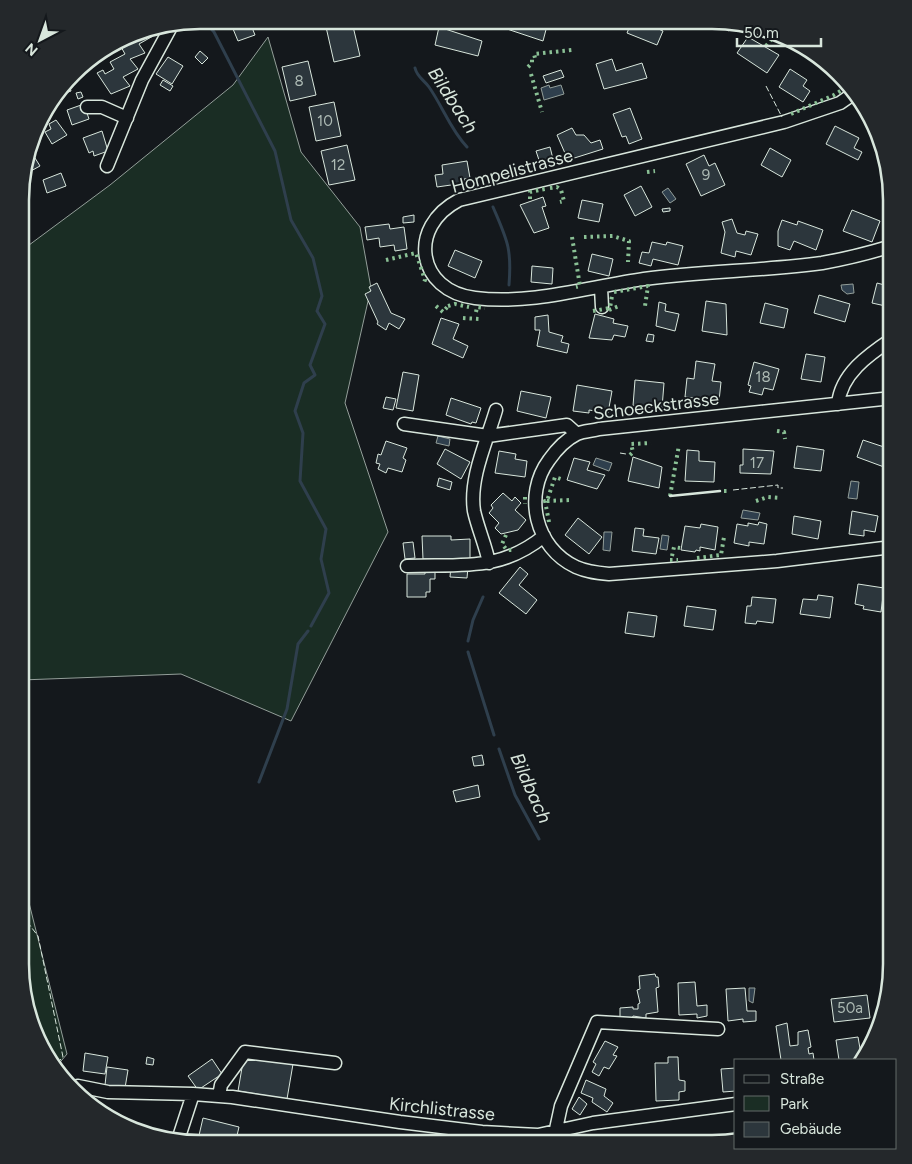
<svg xmlns="http://www.w3.org/2000/svg" width="912" height="1164" font-family="Figtree,sans-serif">
<rect width="100%" height="100%" fill="#14181c"/>
<path fill="#1a2d24" stroke="#939e99" d="M268,37L301,152L360,227L371,288L345,403L388,532L291,721L181,674L21,680V251L110,185L233,85Z
M20,867L67,1054L56,1067L44,1054L20,965Z"/>
<path fill="#2f3f4d" stroke="#939e99" d="M549,85L550,88L561,85L564,94L544,100L541,88Z
M668,188L676,199L670,203L662,192Z
M853,284L854,293L847,294L842,290L841,285Z
M438,436L450,439L449,446L436,443Z
M596,458L612,463L609,471L593,465Z
M851,481L859,482L857,499L848,498Z
M743,510L760,513L758,520L741,518Z
M604,532H612L610,551L603,550Z
M662,535L669,536L667,550L660,549Z
M749,988H755L753,1003L749,1001Z"/>
<g fill="none" stroke-linecap="round" stroke-linejoin="round">
<path stroke="#2f3f4d" stroke-width="3" d="M203,20L214,32L275,151L291,220L313,258L322,296L317,311L325,324L310,365L315,375L304,383L295,411L303,433L300,481L326,529L321,559L329,593L311,626
M415,68C417,77 424,80 429,87C443,107 450,129 467,147
M493,207C507,240 512,248 509,285
M468,641L473,620L483,597
M468,652L494,735
M499,749L515,795L539,839
M259,782L287,709L298,644L308,631"/>
</g>
<path fill="#2c363c" stroke="#d8e6dc" d="M240,20H249L255,35L238,41L231,24Z
M503,21H543L548,22L543,41L501,27Z
M566,21H585L584,26L566,23Z
M632,21H640L663,31L657,45L627,33Z
M352,22L360,56L334,62L326,27Z
M715,22H735L729,31Z
M439,27L482,41L478,56L435,45Z
M147,29L153,36L139,44L145,53L130,59L138,69L123,77L130,86L111,94L97,73L103,70L105,74L114,69L110,62L125,54L120,45L134,37L133,35Z
M748,37L779,55L767,73L737,53Z
M200,51L208,58L202,64L195,57Z
M168,57L183,66L172,84L156,74Z
M612,59L616,71L642,63L647,78L604,89L596,64Z
M308,61L316,95L290,101L282,67Z
M790,69L807,80L803,86L810,91L803,102L779,87Z
M561,70L564,77L546,83L543,76Z
M163,80L173,86L170,91L160,85Z
M68,81L71,91L55,97Z
M81,92L83,97L78,99L76,93Z
M334,102L341,136L316,141L309,107Z
M84,104L89,119L72,125L67,110Z
M630,108L642,139L629,144L626,136L622,137L613,114Z
M56,120L67,135L52,144L45,132L51,129L49,124Z
M835,126L859,138L854,148L862,152L858,160L826,144Z
M572,128L576,135H584L591,143L600,140L603,149L568,160L557,135Z
M102,131L108,151L94,156L93,151L89,153L83,138Z
M347,145L355,180L329,185L321,151Z
M550,147L554,163L541,166L536,151Z
M770,148L791,160L782,177L761,165Z
M30,150L40,166L29,172L25,166Z
M704,155L709,166L715,163L725,185L701,196L686,164Z
M467,161L470,178L464,179L465,183L437,187L435,175L443,174L442,165Z
M61,173L66,186L47,193L43,180Z
M641,186L652,207L635,216L624,195Z
M543,197L546,206L542,207L549,228L534,233L520,205Z
M582,200L603,204L599,222L578,218Z
M670,208V211L663,212L662,209Z
M852,210L880,221L872,242L843,231Z
M414,215V222L403,223V217Z
M732,219L737,233L745,235L746,231L758,234L751,255L736,251L735,257L721,253L725,232L722,222Z
M782,220L797,225L798,221L823,230L816,250L794,241L790,250L778,246V231Z
M389,224L390,229L404,227L407,249L395,251L394,245L380,247L379,238L367,240L365,227Z
M652,242L666,245L667,242L683,246L678,265L653,259L651,266L639,263L642,252L649,253Z
M455,250L482,261L475,278L448,266Z
M592,254L613,259L609,276L588,271Z
M532,266L553,268L552,284L531,282Z
M377,283L391,313L405,319L399,329L389,323L386,330L377,324L378,322L365,294L371,291L369,287Z
M877,283L892,287V314L888,313L890,307L872,303Z
M819,295L850,304L845,322L814,313Z
M706,301L726,304L727,335L702,331Z
M659,302L666,304L665,311L679,314L675,331L656,326Z
M765,303L788,309L784,328L760,323Z
M595,314L614,319L613,323L628,326L625,337L614,335L612,340L589,338Z
M548,315L549,332L563,336L561,342L569,344L567,353L537,346L540,330H535V317Z
M441,318L459,324L453,339L468,346L463,358L432,344Z
M648,334L654,335L653,342L646,341Z
M806,354L825,357L821,382L801,379Z
M696,361L715,364L712,381L721,382L719,401L685,397L687,378L694,379Z
M754,362L779,369L773,390L764,388L762,395L749,392L751,386L748,385Z
M403,372L419,375L413,411L396,408Z
M635,380L664,383L662,408L633,406Z
M577,385L612,391L608,413L589,410V413L573,411Z
M521,391L551,397L546,418L517,411Z
M386,397L396,399L393,410L383,408Z
M451,398L481,408L476,423L472,422L471,424L446,415Z
M863,440L890,449L884,467L857,457Z
M386,441L407,448L403,458L406,460L402,472L388,468L386,473L378,469L380,464L376,463L378,454L381,455Z
M797,446L824,450L821,471L794,468Z
M445,449L470,462L461,479L437,464Z
M743,449L774,451L771,474L740,473V465H743Z
M687,450L699,451V461L715,462L714,482L685,481Z
M499,451L516,454L515,459L527,461L525,477L495,473Z
M633,457L662,467L659,488L628,481Z
M574,458L590,462L587,470L605,475L597,489L567,480Z
M439,478L452,482L450,490L437,486Z
M503,493L512,501L515,497L521,503L515,510L526,520L518,530L501,534L495,528L499,523L489,513L493,508L491,505Z
M852,511L878,516L875,532L864,530V536L849,534Z
M794,516L821,521L818,539L792,534Z
M578,518L602,537L589,554L565,535Z
M759,522L767,524L764,544L749,542V546L734,543L737,524L748,526V523L758,525Z
M701,524L718,527L715,550L700,547V551L696,550L695,552L681,550L685,526L700,528Z
M635,528L644,529L643,536L659,538L656,554L632,551Z
M422,536H451V540L470,539V559H423Z
M413,542L415,558L405,559L403,543Z
M451,566L468,567L467,578L450,577Z
M425,567L435,568V579H430V592H426V597H407V574H425Z
M520,567L528,574L519,585L537,600L526,614L499,593Z
M858,584L884,588L881,612L863,609L864,606L855,604Z
M818,595L833,597L830,618L800,614L803,599L817,600Z
M752,597L776,599L773,623L757,621L756,624L745,623L747,606H751Z
M687,606L716,610L713,630L684,626Z
M628,612L657,616L654,637L625,633Z
M482,755L484,765L474,766L472,757Z
M478,785L480,797L456,802L453,791Z
M655,974L656,977H658L659,987L656,988L658,1012L646,1014V1018L633,1016L632,1019H620V1008L633,1007V1009H638V1004L640,1003L637,990L640,989L639,976Z
M695,982L697,1006L707,1005V1016L697,1018V1014L679,1015L678,983Z
M745,988L747,1011H756V1021L743,1022V1019L728,1021L726,989Z
M867,995L870,1018L834,1022L831,999Z
M787,1023L790,1046L798,1045V1032L808,1030L811,1047L808,1048L809,1054L813,1053L814,1060H781L776,1026Z
M858,1037L862,1060H839L836,1040Z
M605,1041L618,1047L613,1055L617,1056L609,1069L604,1067L599,1076L592,1072L596,1064L593,1062Z
M85,1053L108,1057L105,1074L83,1071Z
M244,1056L293,1064L287,1099L238,1091Z
M147,1057L154,1059L153,1065L146,1064Z
M668,1057H678L679,1080L685,1081V1091L679,1092V1100L656,1101L655,1063H668Z
M212,1059L222,1074L198,1090L188,1076Z
M107,1067L128,1070L125,1088L105,1085Z
M736,1068V1091L723,1092L721,1069Z
M586,1080L606,1089L604,1096L613,1103L607,1112L592,1102L593,1098L581,1093Z
M579,1097L587,1104L580,1115L572,1109Z
M203,1118L239,1127L235,1144H197Z
M730,1134L736,1135V1140L730,1142Z
M668,1137L677,1139L676,1144H667Z"/>
<g fill="none" stroke-linecap="round" stroke-linejoin="round">
<defs>
<path id="minor" d="M853,94L840,103L784,122L459,200C407,227 417,291 475,298C532,305 588,287 644,279C703,271 763,271 822,263C845,259 869,253 892,246
M87,107H102L127,118
M107,166L142,80L172,25
M601,288L602,307
M838,404C841,374 868,355 892,339
M404,424L488,436L567,425L577,434
M892,547L777,561L609,574C598,573 587,572 576,567C535,548 523,495 549,460C556,450 565,440 577,434C583,431 592,431 599,429L892,398
M489,563C486,546 478,529 474,511C469,478 487,441 496,410
M407,566C461,564 500,572 544,536
M78,1086L108,1092L193,1094
M219,1096L221,1085L245,1052L335,1063
M556,1129L561,1106L597,1022L718,1029
M178,1140L193,1094L232,1097L400,1122L482,1132L538,1135L593,1123L736,1104"/>
</defs>
<use href="#minor" stroke="#d8e6dc" stroke-width="15"/>
<use href="#minor" stroke="#14181c" stroke-width="12"/>
<path stroke="#8ac095" stroke-width="4" stroke-dasharray="2.5 4" stroke-linecap="butt" d="M743,26L744,25
M757,31V30
M766,46L771,40
M528,67L532,63V59L535,58L534,54L572,50
M531,74L542,112
M791,114L834,95L847,87
M526,171L538,168
M647,172L655,171
M550,188L557,187L561,190L564,201L560,202
M530,199V192L545,189
M572,237L580,286L576,287
M584,237L613,236L629,241L628,262
M386,260L416,253L425,280L423,285
M614,292L648,286L645,306
M436,306L443,312L448,306
M448,306L455,304L469,307
M609,310L619,306
M593,311L610,308L612,296
M476,312L477,307L485,308
M463,318L479,319
M777,431L784,432L785,439
M630,455L633,452L631,444L651,443
M724,491H730
M670,496L679,445
M525,497V504
M547,501L570,500
M756,501L768,497L781,498
M549,522L545,501H547L555,477L561,479
M506,535L502,544L507,550H513
M672,556L674,547L680,548
M697,558L721,555L724,537
M670,560H678"/>
<path stroke="#d8e6dc" stroke-width="1" stroke-dasharray="6 2.5" stroke-linecap="butt" d="M766,86L782,117
M620,453L626,454
M733,490L778,485V488H783
M20,918L25,919L38,936L63,1057L55,1065"/>
<path stroke="#d8e6dc" stroke-width="2.5" d="M670,496L720,491"/>
</g>
<g text-anchor="middle" dominant-baseline="central" stroke-width="4" stroke-linejoin="round" paint-order="stroke">
<g font-size="15" fill="#adbab4">
<text x="299" y="81">8</text>
<text x="325" y="121">10</text>
<text x="338" y="165">12</text>
<text x="706" y="175">9</text>
<text x="763" y="377">18</text>
<text x="757" y="463">17</text>
<text x="850" y="1008">50a</text>
</g>
<g font-size="18" fill="#d8e6dc" stroke="#14181c">
<text transform="translate(512 171) rotate(-15)">Hompelistrasse</text>
<text transform="translate(656 406) rotate(-7)">Schoeckstrasse</text>
<text transform="translate(442 1109) rotate(6)">Kirchlistrasse</text>
</g>
<g font-size="19" font-style="italic" fill="#d8e6dc" stroke="#14181c">
<text transform="translate(453 100) rotate(57)">Bildbach</text>
<text transform="translate(531 788) rotate(66)">Bildbach</text>
</g>
</g>
<path d="M0 0H912V1164H0ZM200 29H712A171 171 0 0 1 883 200V964A171 171 0 0 1 712 1135H200A171 171 0 0 1 29 964V200A171 171 0 0 1 200 29Z" fill="#24282b" fill-rule="evenodd"/>
<path fill="none" stroke="#d8e6dc" stroke-width="2.5" d="M200 29H712A171 171 0 0 1 883 200V964A171 171 0 0 1 712 1135H200A171 171 0 0 1 29 964V200A171 171 0 0 1 200 29Z"/>
<rect x="734" y="1059" width="162" height="90" fill="#14181c" stroke="#626a69"/>
<rect x="744" y="1075" width="25" height="8" fill="#14181c" stroke="#626a69"/>
<text x="780" y="1084" font-size="15" fill="#d8e6dc">Straße</text>
<rect x="744" y="1096" width="25" height="15" fill="#1a2d24" stroke="#626a69"/>
<text x="780" y="1109" font-size="15" fill="#d8e6dc">Park</text>
<rect x="744" y="1122" width="25" height="15" fill="#2c363c" stroke="#626a69"/>
<text x="780" y="1134" font-size="15" fill="#d8e6dc">Gebäude</text>
<g transform="translate(40 40) rotate(221)" stroke="#14181c" stroke-width="4" paint-order="stroke">
<path d="M0-4L9 19L0 12L-9 19Z" fill="#d8e6dc"/>
<text y="-8" font-size="14" font-weight="bold" text-anchor="middle" fill="#d8e6dc">N</text>
</g>
<path d="M737 38v8h84v-8" fill="none" stroke="#d8e6dc" stroke-width="2.5"/>
<text x="744" y="38" font-size="15" fill="#d8e6dc" stroke="#14181c" stroke-width="4" paint-order="stroke">50 m</text>
</svg>
